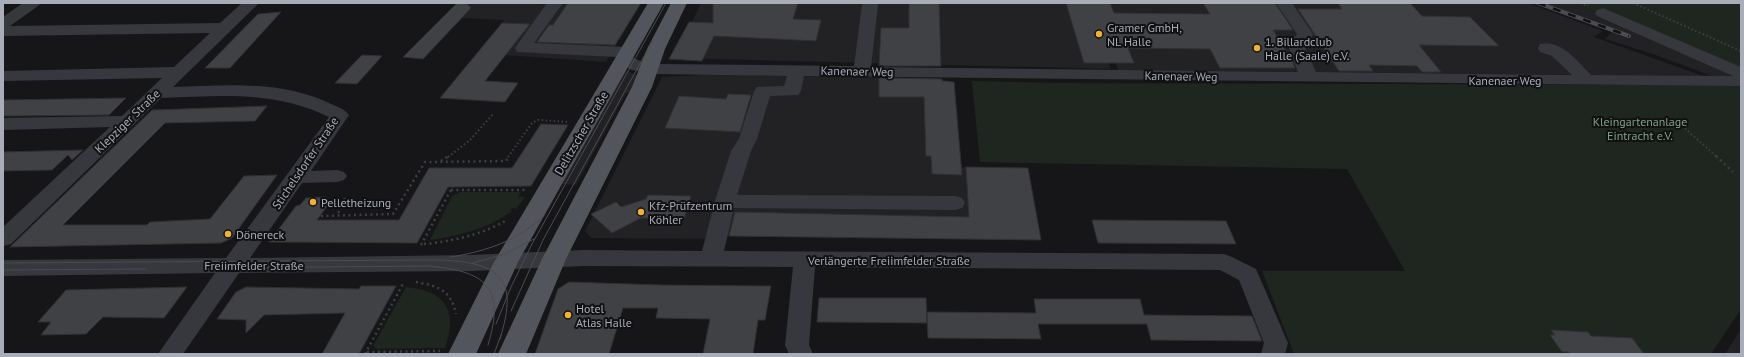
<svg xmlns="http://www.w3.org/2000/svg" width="1744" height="357" font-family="'PT Sans',sans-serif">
<rect width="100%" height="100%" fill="#161618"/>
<path fill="#222225" d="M457,3H641L606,62L505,55L528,24L502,23L504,20L444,17Z
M701,3H1086L1111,69L675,58Z
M1096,3H1528L1603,31L1594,37L1703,76L1118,70Z
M1532,3H1575L1741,77V87L1653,54L1605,39L1612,32Z
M625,70L641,77L634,93H626L576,185L561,184Z
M708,75L931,78L954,82L960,156L933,167L1028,168L1041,240L726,236L725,239L591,238L585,231L662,77Z
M1741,329V354H1725Z"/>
<path fill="#1e261f" d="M1575,3H1741V77Z
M972,81L1060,83L1735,85L1741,87V309L1711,354H1294L1262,271H1405L1347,169L980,162Z
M460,192H521L518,197H525L516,209L513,208L510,210L512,211C488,229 459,236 430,240L452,196Z
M406,287C446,291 458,310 445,348L376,349L373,346Z"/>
<path fill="#404145" stroke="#303034" d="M457,3H466L471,8L423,59L403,57Z
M568,3H641L615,45L537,42L549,25H553Z
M713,3H798L793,19L821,20L816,41L714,36L702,61L669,59L689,22L713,23Z
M909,3H939L941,66H879L881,28H909Z
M1066,3H1110L1114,13L1210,14L1203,3H1275L1293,30H1273L1292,60L1295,68H1220L1210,49L1128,48L1134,63H1084Z
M1338,3H1410L1422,16L1470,17L1499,46L1419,45L1441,72H1422L1417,66L1369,65L1373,71H1339L1298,9H1342Z
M281,12L230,68H205L258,14Z
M502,23L530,24L485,81L518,83L505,102L440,98Z
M362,55L382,56L357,84L335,83Z
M879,78L942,79V81L954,82L962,175L932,174L931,156H926L924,97H879Z
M728,94L751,95L740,132L665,128L679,96L726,99Z
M126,98L109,115L3,116V100Z
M267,106L255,121L165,123L63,225H147L150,222L210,219L244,176L277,175L232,238L221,243L10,247L152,110Z
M541,124L568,125L531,186L448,187L417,243L269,242L296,206L300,205L306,198L326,197L320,205H328L317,220H399L429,168H512Z
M83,150L72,160L68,155L52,170L3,171V152Z
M966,167L1028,168L1041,240L729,236L735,212L969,217Z
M648,195L691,196L684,219L641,218L612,233L591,214L616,202L621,207L646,199Z
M1092,220L1226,221L1236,244L1098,243Z
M569,282L661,285L771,286L765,320H758L753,354H703L710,319L656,318L658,308H623L609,354H535L558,289Z
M361,286H396L359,354H322L345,313L264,315L246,333V320L217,319L236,292L246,287L359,289Z
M187,287L164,318L103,317L86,334L41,335L51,322H38L66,290Z
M819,298H926L927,323L817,322Z
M1034,299H1140L1144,315L1252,316L1262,341L1151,340L1147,324H1038L1041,339L928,338L927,312L1036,313Z
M1551,330L1588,332L1591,336L1632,338L1644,354H1569L1568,352H1562L1550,335H1555Z"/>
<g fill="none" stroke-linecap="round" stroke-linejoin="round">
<path stroke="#3d3f44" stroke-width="2" stroke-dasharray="1.5 2.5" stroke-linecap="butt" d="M1580,3L1588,6
M1633,3L1741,51
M1679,123L1717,157
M448,157L470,140L494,113
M508,157L532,123L538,120L568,122"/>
<path stroke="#3d3f44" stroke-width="2.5" stroke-dasharray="2 3.5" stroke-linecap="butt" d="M1716,156L1733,172
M441,161L449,156
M451,190H526
M327,200L346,199L337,215
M321,216L393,214L425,162L506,161L509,156
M424,244C453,241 481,235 507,220
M421,245L453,186
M416,282C438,286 451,290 456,314
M367,352L440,351
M365,354L404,282"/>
<path fill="#37383d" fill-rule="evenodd" d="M23,3H41L38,6L10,26L220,23L242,3H259L173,87C225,85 282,80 331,104C338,107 345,109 349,115L311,171L337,170L344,172L347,176L344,180L337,182L302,183L250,258L471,255L584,250L702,251L715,201L731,151L739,139L754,91L757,87L784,86L787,76L656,74L632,70L617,63L615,59L616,57L517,52L515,48L547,3H563L534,43L627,47L633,48L635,52L630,56L642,62L656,64L854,66L862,5L864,3H876L878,5L871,67L1298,72L1287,43L1289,40L1296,36L1297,34L1276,3H1292L1313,34L1310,42L1304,45L1316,72L1572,75L1552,56L1540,52L1538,48L1540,44C1561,39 1578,62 1591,75L1733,76L1597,16L1595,13L1597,10L1603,8L1741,67V86L804,76L801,91L798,95L770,96L757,139L751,151L737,195L955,196L962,198L965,203L962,208L955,210L734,208L724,251L1224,254L1232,257L1256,269L1288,343L1285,354H1261L1264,343L1239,280L1220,270L815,267L809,345L813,354H789L785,345L793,267L584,266L471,271L239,273L183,354H158L215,273L3,276V260L226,258L329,117C274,90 221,96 161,98L11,244L3,246V227L110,127L3,130V118L122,116L162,78L3,81V71L174,67L210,33L3,36V17Z"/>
<path fill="#53555c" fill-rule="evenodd" d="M648,3H664L518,262L476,354H448L494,262Z
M671,3H687L665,49L652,87L566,259L526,354H498L542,259L632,87L647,49Z"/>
<path stroke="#4a4c52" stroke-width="1" d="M451,257C487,251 517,241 544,216
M3,263L421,260C449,260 504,258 507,296C508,311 504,325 500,339
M473,263L505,254L534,239
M204,268L428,266C485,271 506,286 488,345
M3,270L146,269
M511,311L543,240L653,40
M496,324L511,287L532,244L666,3
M494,354L501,335"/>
<defs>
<path id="rail" d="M1538,3L1629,36"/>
</defs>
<use href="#rail" stroke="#4a4c52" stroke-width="4"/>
<use href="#rail" stroke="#111113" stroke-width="2.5" stroke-dasharray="8" stroke-linecap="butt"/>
</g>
<g fill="#f2b134" stroke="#111113" stroke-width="1.5">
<circle cx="1099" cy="34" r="4"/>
<circle cx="1257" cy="48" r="4"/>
<circle cx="313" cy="202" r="4"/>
<circle cx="641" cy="212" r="4"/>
<circle cx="228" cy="234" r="4"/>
<circle cx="568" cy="315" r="4"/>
</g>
<g text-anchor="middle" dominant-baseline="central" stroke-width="4" stroke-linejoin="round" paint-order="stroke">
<g font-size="12" fill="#a8adb8" stroke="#111113" text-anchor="start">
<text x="1107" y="27">Gramer GmbH,<tspan x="1107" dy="14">NL Halle</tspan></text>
<text x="1265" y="41">1. Billardclub<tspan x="1265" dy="14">Halle (Saale) e.V.</tspan></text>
<text x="321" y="202">Pelletheizung</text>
<text x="649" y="205">Kfz-Prüfzentrum<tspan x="649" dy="14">Köhler</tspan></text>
<text x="236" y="234">Dönereck</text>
<text x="576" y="308">Hotel<tspan x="576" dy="14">Atlas Halle</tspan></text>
</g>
<g font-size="12" fill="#a8adb8" stroke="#111113">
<text transform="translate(857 71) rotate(1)">Kanenaer Weg</text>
<text transform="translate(1181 76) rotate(1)">Kanenaer Weg</text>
<text x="1505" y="80">Kanenaer Weg</text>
<text transform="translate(127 121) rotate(-44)">Klepziger Straße</text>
<text transform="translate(581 133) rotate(-60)">Delitzscher Straße</text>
<text transform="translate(305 163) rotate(-56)">Stichelsdorfer Straße</text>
<text x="889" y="260">Verlängerte Freiimfelder Straße</text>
<text x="254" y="265">Freiimfelder Straße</text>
</g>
<g font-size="12" fill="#7fa381" stroke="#111113">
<text x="1640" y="121">Kleingartenanlage<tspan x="1640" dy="14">Eintracht e.V.</tspan></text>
</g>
</g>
<rect width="1744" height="357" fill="none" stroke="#a8adb8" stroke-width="8"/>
</svg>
